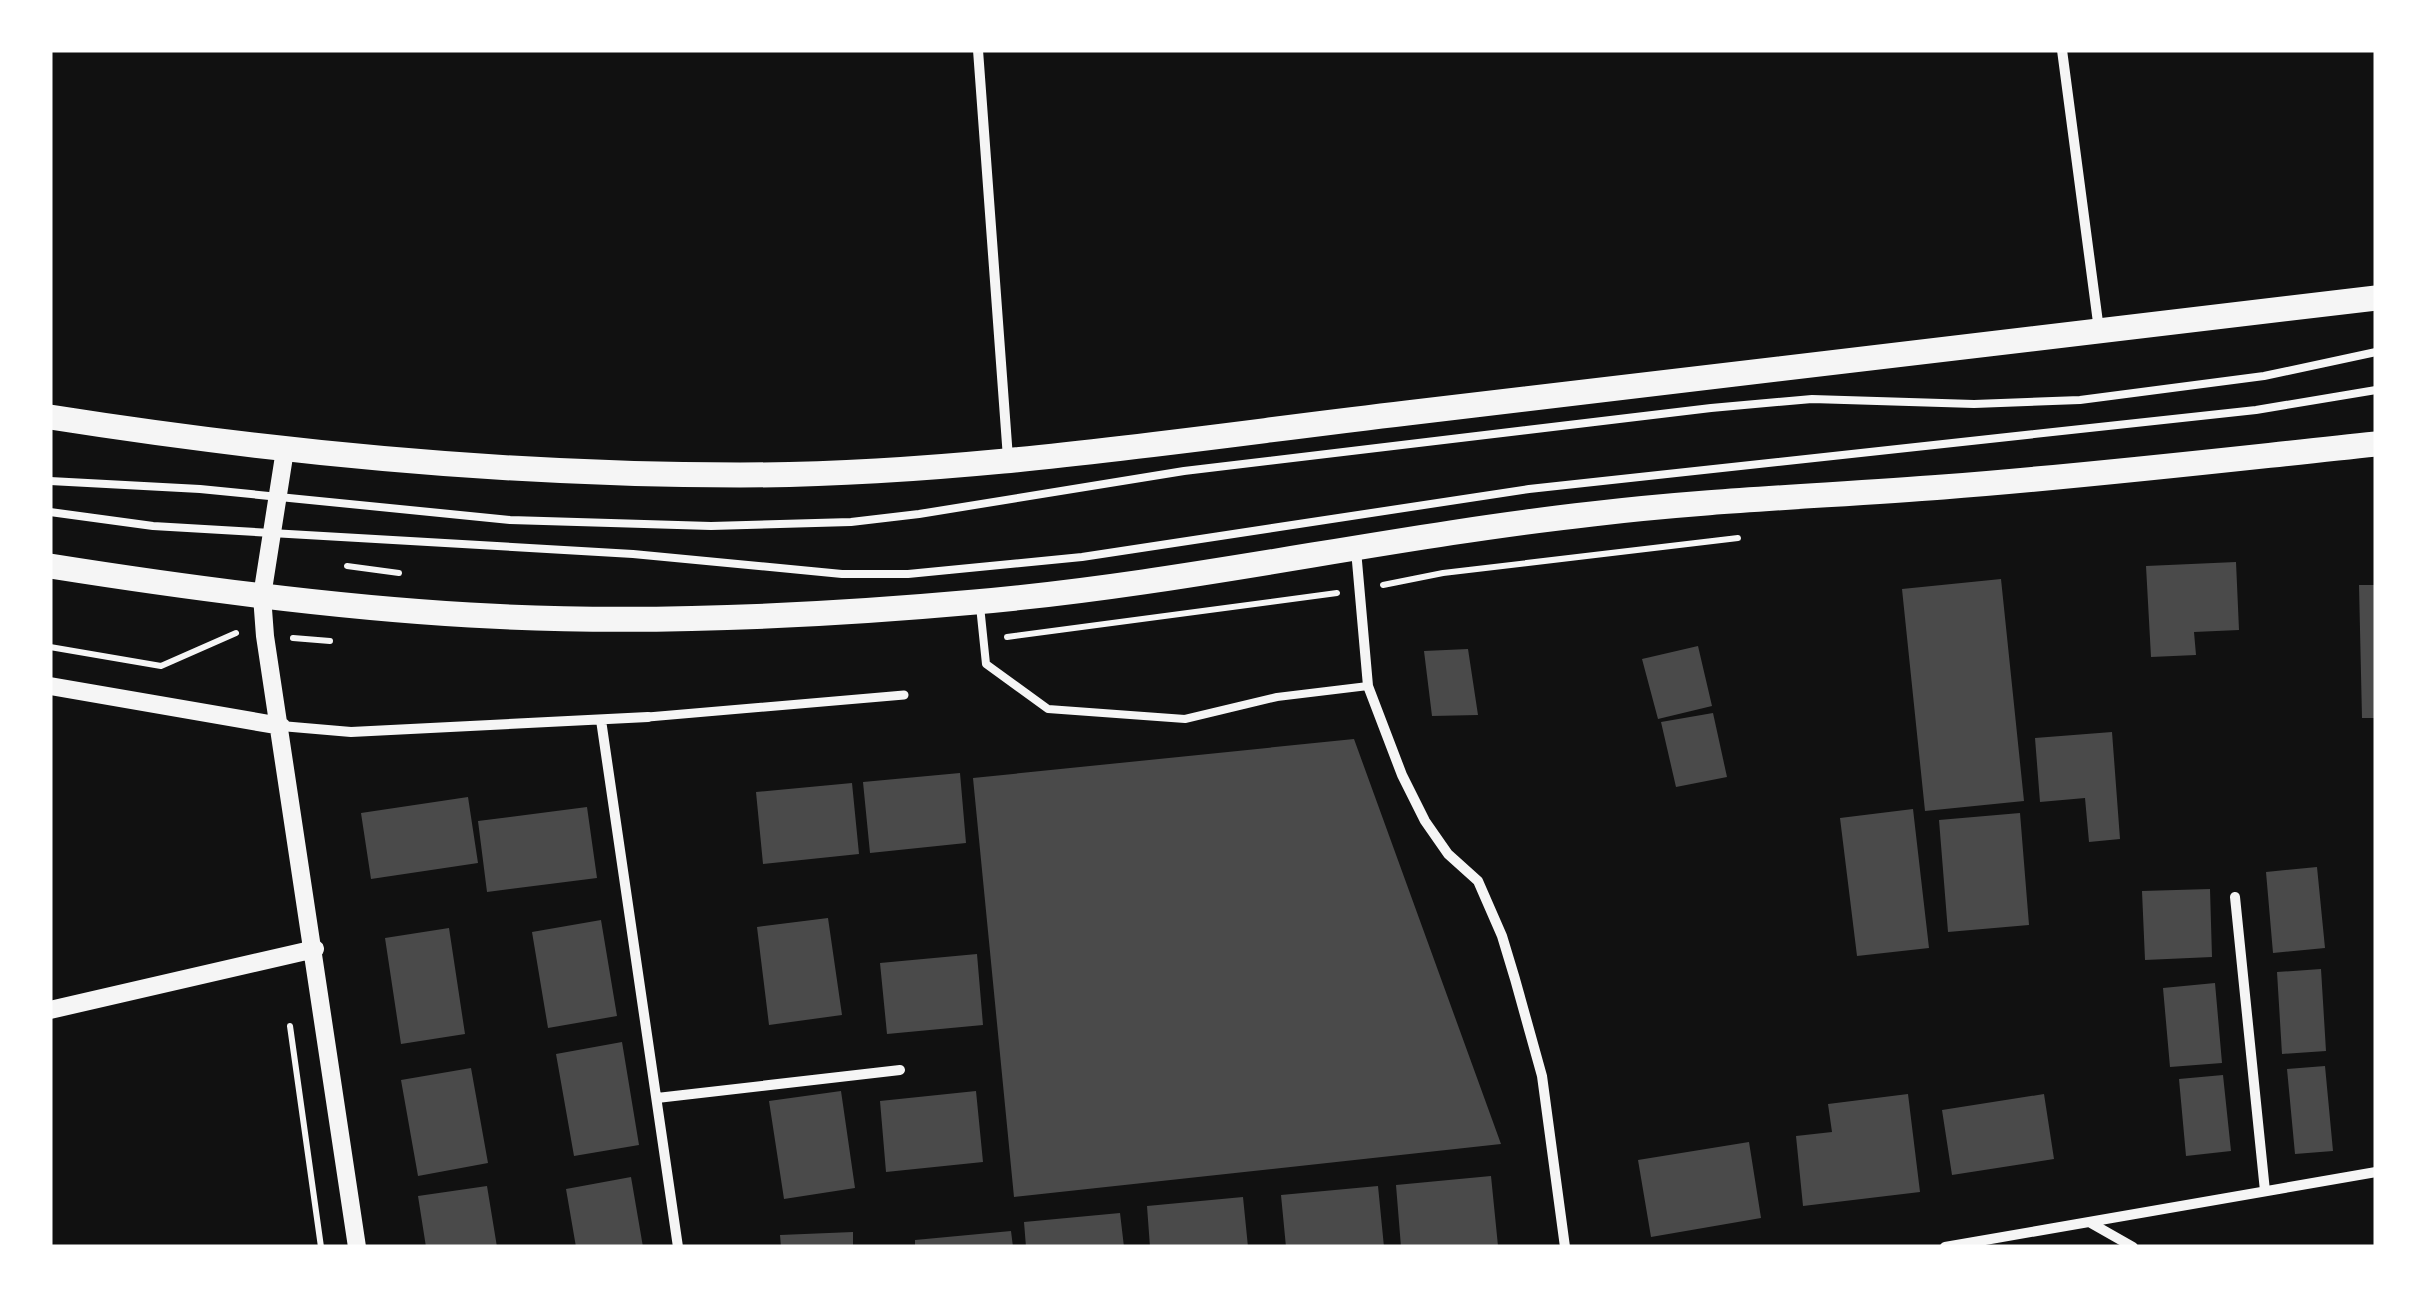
<svg xmlns="http://www.w3.org/2000/svg" width="2426" height="1297" font-family="'Sofia Sans Condensed',sans-serif">
<rect width="100%" height="100%" fill="#111"/>
<path fill="#4a4a4a" d="M2236,562L2239,630L2194,632L2196,655L2151,657L2146,566Z
M2001,579L2024,801L1925,811L1902,589Z
M2359,585H2376V718H2362Z
M1698,646L1712,706L1658,719L1642,659Z
M1468,649L1478,715L1432,716L1424,651Z
M1713,713L1727,777L1676,787L1661,722Z
M2112,732L2120,839L2089,842L2085,798L2040,802L2035,738Z
M1354,739L1501,1144L1014,1197L973,778Z
M960,773L966,843L870,853L863,782Z
M852,783L859,854L763,864L756,792Z
M468,797L478,863L371,879L361,813Z
M587,807L597,878L487,892L478,821Z
M1913,809L1929,948L1857,956L1840,818Z
M2020,813L2029,925L1948,932L1939,820Z
M2317,867L2325,948L2273,953L2266,872Z
M2210,889L2212,957L2145,960L2142,891Z
M828,918L842,1015L769,1025L757,927Z
M601,920L617,1016L548,1028L532,932Z
M449,928L465,1034L401,1044L385,938Z
M977,954L983,1025L887,1034L880,963Z
M2321,969L2326,1051L2282,1054L2277,972Z
M2215,983L2222,1063L2170,1067L2163,988Z
M622,1042L639,1145L574,1156L556,1054Z
M2325,1066L2333,1151L2295,1154L2287,1069Z
M471,1068L488,1163L418,1176L401,1080Z
M2223,1075L2231,1151L2186,1156L2179,1079Z
M841,1091L855,1188L784,1199L769,1101Z
M976,1091L983,1162L886,1172L880,1101Z
M1908,1094L1920,1192L1803,1206L1796,1136L1832,1132L1828,1104Z
M2044,1094L2054,1159L1952,1175L1942,1110Z
M1749,1142L1761,1218L1651,1237L1638,1160Z
M1491,1176L1498,1246L1401,1247L1396,1185Z
M631,1177L643,1247H576L566,1189Z
M487,1186L497,1247H426L418,1196Z
M1378,1186L1384,1247H1286L1281,1195Z
M1243,1197L1248,1247H1150L1147,1206Z
M1120,1213L1124,1247H1026L1024,1222Z
M1011,1231L1013,1247H915V1240Z
M853,1232V1247H781L780,1235Z"/>
<g fill="none" stroke-linecap="round" stroke-linejoin="round">
<path stroke="#f5f5f5" stroke-width="6" d="M347,566L399,573
M1383,585L1443,573L1738,538
M1007,637L1337,593
M293,638L330,641
M50,647L161,666L236,633
M290,1026L321,1247"/>
<path stroke="#f5f5f5" stroke-width="8" d="M50,481L200,489L510,520L711,526L851,522L919,514L1184,471L1711,408L1812,399L1974,404L2080,400L2264,376L2376,352
M50,512L153,526L633,554L842,574H908L1082,557L1529,489L2256,410L2376,390
M980,606L986,664L1048,709L1185,719L1277,697L1368,686"/>
<path stroke="#f5f5f5" stroke-width="9" d="M648,717L904,695"/>
<path stroke="#f5f5f5" stroke-width="10" d="M978,50L1008,458
M2062,50L2099,330
M1356,550L1368,686L1402,775L1425,821L1448,854L1478,881L1502,936L1515,979L1542,1076L1565,1247
M601,720L678,1247
M281,726L351,732L648,717
M2235,897L2265,1191
M657,1098L900,1070
M2089,1222L2133,1247
M1945,1247L2376,1172"/>
<path stroke="#f5f5f5" stroke-width="18" d="M285,450L262,596L265,636L357,1247
M50,686L281,726
M50,1010L315,949"/>
<path stroke="#f5f5f5" stroke-width="25" d="M50,417C279,453 508,475 740,475C963,475 1186,439 1407,413C1730,375 2053,337 2376,298
M50,566C189,588 329,607 470,615C638,625 808,617 975,602C1182,584 1385,537 1592,514C1709,500 1826,496 1943,487C2088,476 2232,459 2376,444"/>
</g>
<rect width="2426" height="1297" fill="none" stroke="#ffffff" stroke-width="105"/>
</svg>
